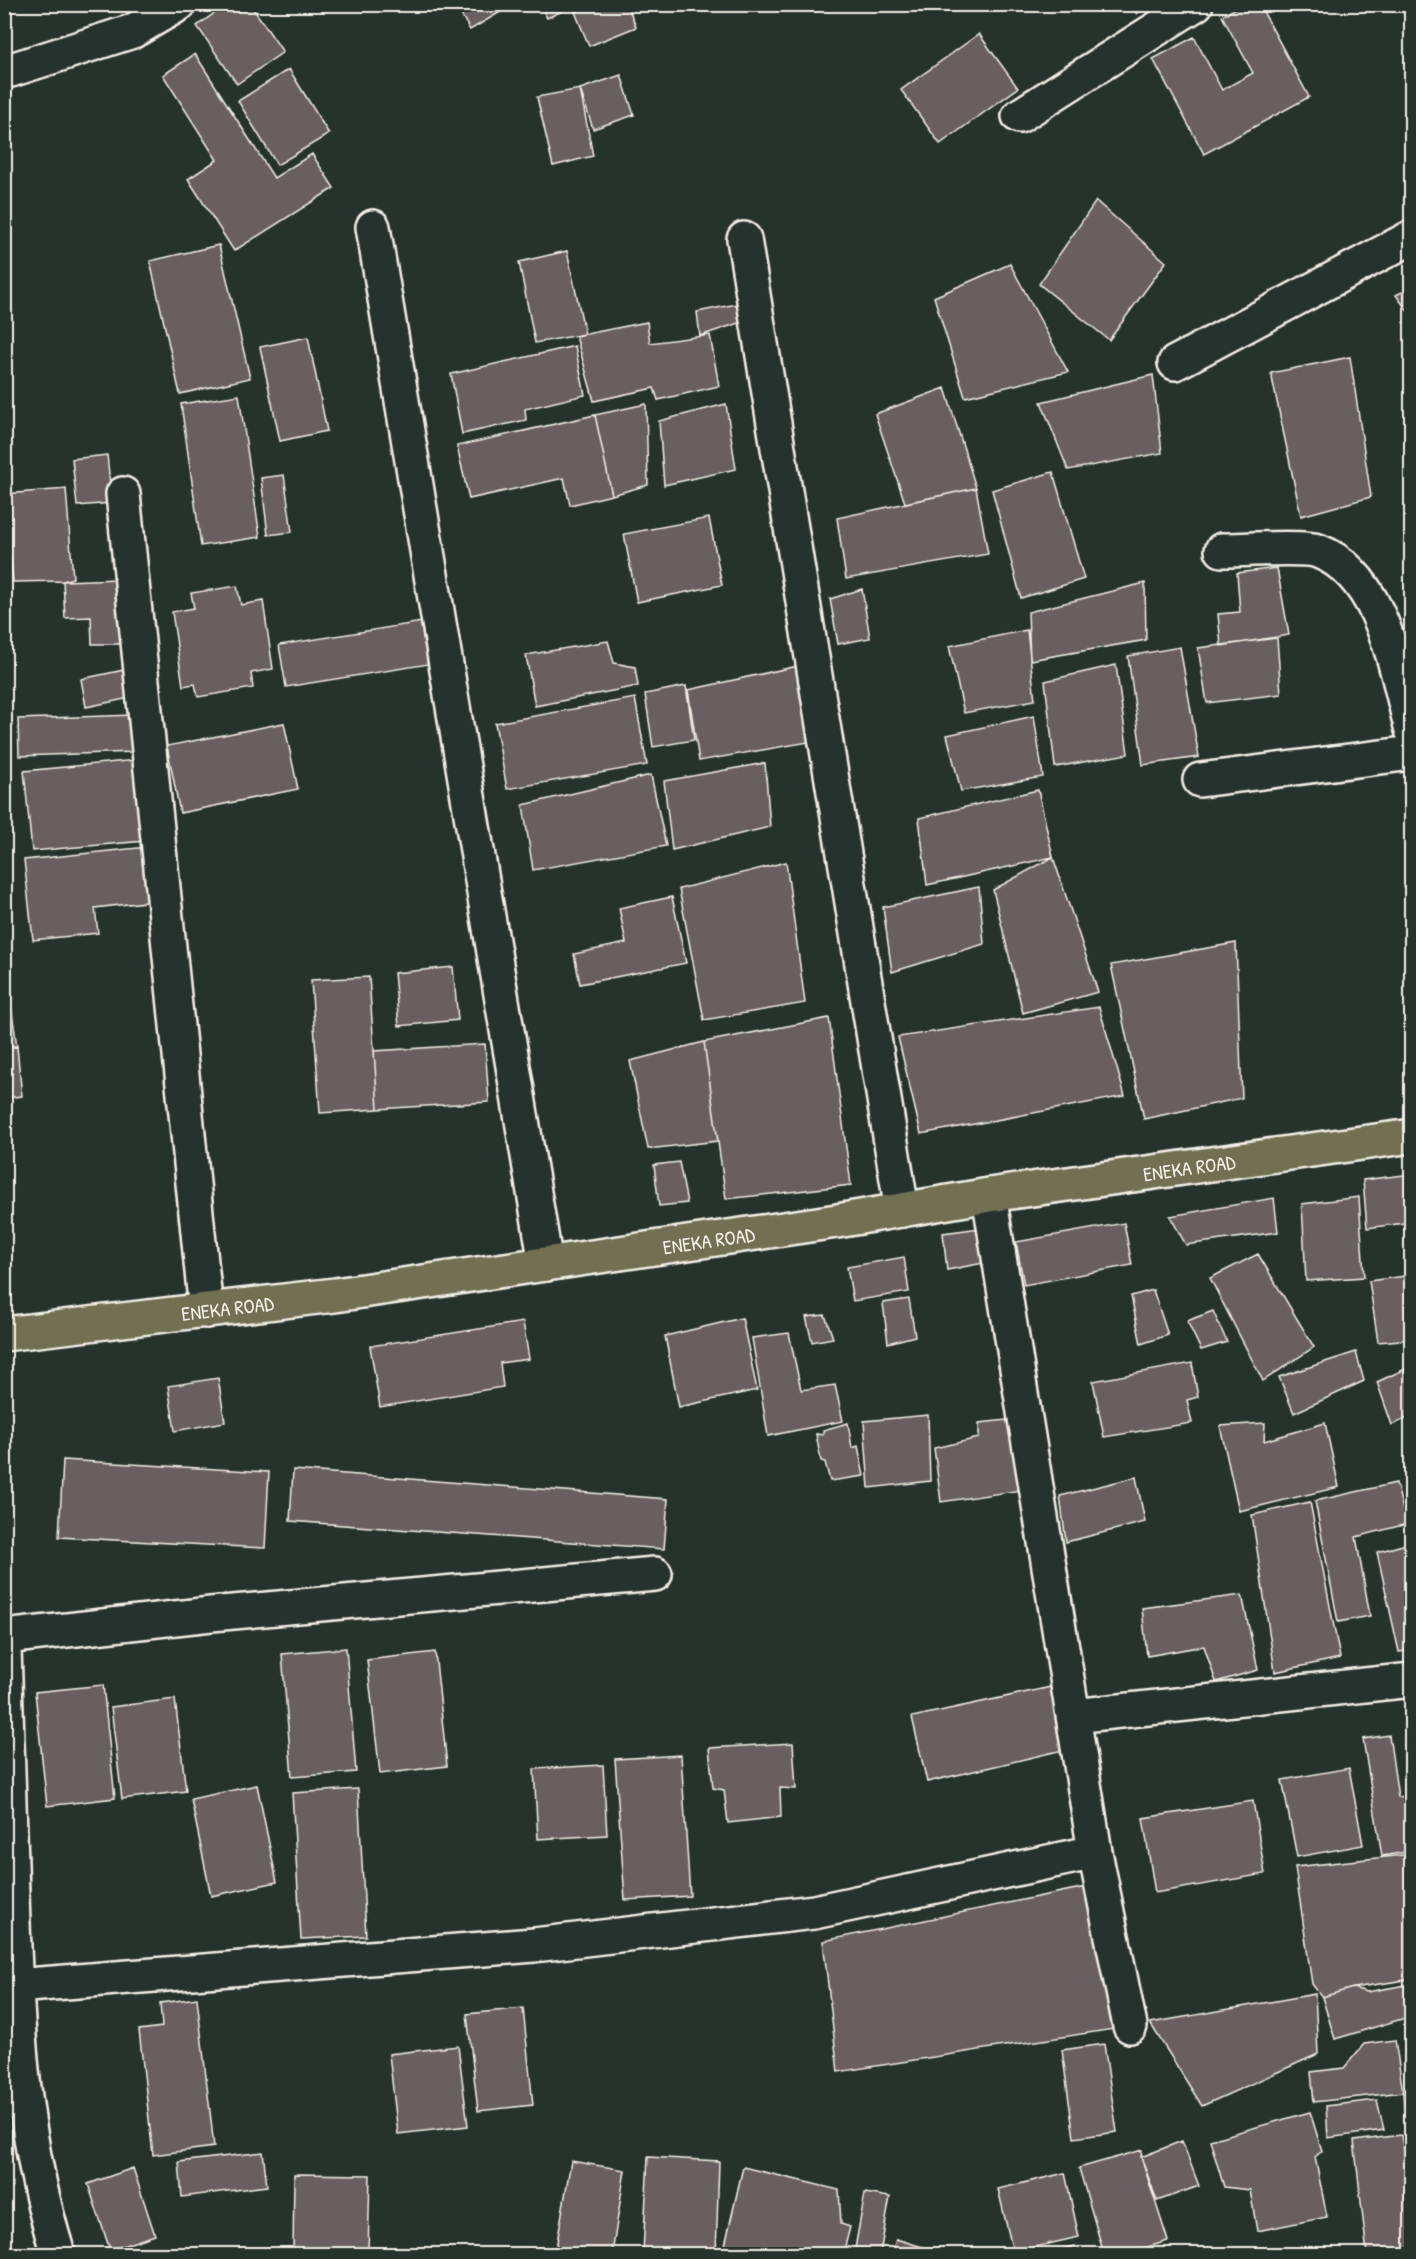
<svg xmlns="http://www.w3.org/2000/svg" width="1416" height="2259" font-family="'Patrick Hand',sans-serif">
<rect width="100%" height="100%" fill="#26332d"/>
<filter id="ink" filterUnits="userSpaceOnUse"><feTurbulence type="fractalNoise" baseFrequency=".0167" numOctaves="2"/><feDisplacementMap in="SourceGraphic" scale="12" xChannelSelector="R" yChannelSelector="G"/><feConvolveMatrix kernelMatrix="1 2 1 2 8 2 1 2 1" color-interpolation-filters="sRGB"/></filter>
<g filter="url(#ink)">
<path fill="#6a5f61" stroke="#f4f1e8" stroke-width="1.5" d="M227,4H250L283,52L237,84L197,26Z
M455,4H514L470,30Z
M540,4H578L547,18Z
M593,4H627L636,27L589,46L575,12Z
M1128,4H1147L1137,14Z
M1243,4H1259L1309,97L1204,154L1153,59L1194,37L1222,90L1253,73L1222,16Z
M1399,4H1412V28Z
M979,34L1018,88L940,144L901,90Z
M195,54L274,178L312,154L334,188L234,251L188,179L217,160L163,75Z
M289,69L329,134L277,165L238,101Z
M621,75L634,115L593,129L580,89Z
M580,89L593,156L553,166L537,97Z
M1096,201L1166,262L1109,340L1039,284Z
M219,245L250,378L180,394L150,261Z
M567,251L585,334L535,343L519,262Z
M1010,264L1068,372L965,397L934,297Z
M1412,287V317L1396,295Z
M747,302L751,319L700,336L697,312Z
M647,322L650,343L710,335L719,386L658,400L654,388L594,401L576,336Z
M308,337L327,431L280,441L260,347Z
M575,346L585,395L525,409L526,420L462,434L451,374Z
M1350,357L1371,497L1301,516L1271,373Z
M1153,375L1162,453L1068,470L1041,402Z
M945,388L976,488L905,503L875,414Z
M239,395L260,537L201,546L181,404Z
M646,404L648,485L612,495L595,415Z
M726,404L736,469L664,485L659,421Z
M595,415L612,495L570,505L564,478L469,499L457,446Z
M107,455L112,503L77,506L72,459Z
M1053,472L1084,579L1021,598L992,490Z
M284,475L292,532L268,535L261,478Z
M976,488L988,554L846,579L837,518Z
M66,489L73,578L63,581L13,582L5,494Z
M709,518L722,585L637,602L624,534Z
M1277,568L1289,635L1221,646L1218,614L1240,612L1237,573Z
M120,579L122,644H92L91,617L65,618L63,581Z
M1145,583L1146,640L1030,660L1028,612Z
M237,586L241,605L263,601L273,669L251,673L253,688L198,697L195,684L183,686L172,612L194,608L191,593Z
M862,589L870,638L838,644L830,599Z
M422,622L429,664L286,687L279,645Z
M1027,630L1035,700L964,713L949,646Z
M1277,638L1281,694L1207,703L1198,648Z
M608,641L614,663L635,667L638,686L535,706L526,655Z
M1180,647L1199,757L1143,765L1128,656Z
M1116,665L1128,754L1055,767L1045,681Z
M798,666L809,742L699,761L688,690Z
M124,670L130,698L86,707L81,679Z
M686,686L694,740L653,747L645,694Z
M635,698L647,765L507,789L495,723Z
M134,715L135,752L19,756L18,719Z
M1034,716L1043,777L961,791L947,735Z
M284,723L298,789L180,813L167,746Z
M137,760L145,841L32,851L24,771Z
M765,763L770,827L672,850L664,781Z
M651,775L666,846L533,870L523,805Z
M1038,790L1053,857L927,885L919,818Z
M147,847L153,901L95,908L98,933L33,940L24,860Z
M1053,857L1098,992L1023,1013L993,890Z
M786,862L805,1003L704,1020L679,889Z
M979,887L984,944L892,972L883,907Z
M672,897L686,963L580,984L574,954L626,943L619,908Z
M1236,943L1242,1098L1144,1119L1111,965Z
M453,967L458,1020L399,1026L394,973Z
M369,977L378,1109L320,1113L311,980Z
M8,985L17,1047L4,1043V986Z
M1099,1007L1125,1096L921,1134L898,1037Z
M829,1018L851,1185L726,1199L704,1042Z
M704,1042L718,1141L648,1149L630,1061Z
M485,1044L489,1102L378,1109L374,1051Z
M17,1047L22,1096L4,1098V1048Z
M679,1162L687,1203L659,1206L654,1165Z
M1412,1174V1222L1367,1228L1363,1180Z
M1359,1197L1364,1277L1306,1281L1302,1204Z
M1274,1198L1278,1232L1186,1245L1170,1216Z
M1124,1223L1132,1265L1024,1285L1016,1242Z
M980,1228L989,1262L947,1270L943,1233Z
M1258,1254L1314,1347L1263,1381L1210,1278Z
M904,1257L909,1292L853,1301L847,1267Z
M1412,1275V1339L1378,1342L1369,1281Z
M1153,1290L1168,1335L1141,1344L1131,1296Z
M909,1299L915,1336L888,1343L883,1303Z
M1213,1311L1227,1342L1201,1350L1187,1321Z
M825,1315L833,1338L812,1342L806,1317Z
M742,1318L757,1390L679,1407L665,1336Z
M523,1322L529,1359L500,1363L503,1387L380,1407L370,1346Z
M789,1333L801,1390L835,1385L843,1421L768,1436L752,1338Z
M1356,1352L1364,1381L1294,1413L1279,1377Z
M1192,1363L1198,1397L1187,1400L1192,1423L1104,1437L1093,1381Z
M1412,1366V1416L1392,1425L1377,1382Z
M218,1378L225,1422L175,1431L168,1386Z
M928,1415L930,1481L869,1488L864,1421Z
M1007,1420L1022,1490L941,1502L934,1448L979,1438V1423Z
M848,1423L852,1448L858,1446L864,1476L830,1481L825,1462L821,1461L816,1434L823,1435V1430Z
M1265,1423L1264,1441L1325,1423L1339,1487L1239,1511L1220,1426Z
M63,1460L269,1472L265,1548L59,1537Z
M293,1470L668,1499L664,1549L290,1521Z
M1136,1477L1145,1522L1066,1542L1060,1496Z
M1396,1483L1407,1524L1356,1537L1370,1616L1338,1622L1315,1501Z
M1310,1502L1340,1658L1275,1672L1252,1515Z
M1410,1543L1412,1650L1399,1652L1377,1552Z
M1242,1595L1258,1670L1216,1682L1204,1646L1147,1656L1142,1608Z
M346,1648L356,1772L292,1777L282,1654Z
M435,1652L447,1766L380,1774L367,1660Z
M103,1685L115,1798L47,1806L35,1692Z
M1051,1687L1063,1750L927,1782L912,1717Z
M175,1699L186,1791L122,1799L111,1707Z
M1389,1735L1398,1797L1412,1795V1851L1382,1856L1363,1739Z
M793,1743L796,1789L780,1788L781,1817L728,1823L724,1790L713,1788L709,1748Z
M681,1755L690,1896L625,1900L615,1759Z
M603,1765L607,1835L538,1839L534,1769Z
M1349,1768L1363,1845L1297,1857L1282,1780Z
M257,1785L277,1882L211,1896L191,1799Z
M358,1789L366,1936L301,1939L292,1793Z
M1253,1801L1265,1874L1155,1893L1143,1818Z
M1412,1854V1979L1353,1988L1322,1997L1312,1984L1295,1867Z
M1086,1887L1114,2029L838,2072L823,1941Z
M1412,1984V2016L1335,2039L1322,1997L1353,1988L1367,1992Z
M1315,1994L1318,2054L1202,2106L1150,2023Z
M197,1998L214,2147L153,2155L139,2030L162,2027L160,2003Z
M523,2008L533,2105L478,2111L467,2014Z
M1395,2040L1403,2092L1314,2102L1311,2072L1344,2068L1364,2044Z
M1104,2044L1117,2132L1074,2138L1062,2050Z
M458,2046L468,2126L398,2134L389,2054Z
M1412,2091V2176H1409L1403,2092Z
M1377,2100L1384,2130L1328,2138L1326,2106Z
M1310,2112L1322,2151L1315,2157L1327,2217L1257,2231L1250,2190L1224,2187L1210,2140Z
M1401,2135L1409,2176L1412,2254H1367L1354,2141Z
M1182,2141L1199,2186L1157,2201L1141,2157Z
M1142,2150L1141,2157L1168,2241L1124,2254H1104L1079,2168Z
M263,2152L267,2186L182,2197L179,2162Z
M648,2157L719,2161L716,2254H643Z
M571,2161L625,2170L612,2254H555Z
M743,2167L839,2190L841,2224L850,2227L843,2254H723Z
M133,2168L155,2235L110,2250L88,2184Z
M1065,2173L1079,2237L1013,2252L998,2189Z
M294,2174L370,2175L368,2254H293Z
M865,2193L890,2197L880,2254H854Z
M896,2239L943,2253V2254H892Z
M1075,2246L1077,2254H1039Z"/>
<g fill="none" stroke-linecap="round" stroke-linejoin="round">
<defs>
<path id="minor" d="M4,69L11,70L133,31L179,4
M1019,116L1196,4
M373,227L546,1264
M744,239L902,1210
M1175,363L1412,237
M123,494L206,1311
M1222,550C1241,550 1304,546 1318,551C1383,575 1396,671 1412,730
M1200,780L1412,753
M989,1195L1095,1852L1130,2026
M4,1637L211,1614L655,1574
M4,1648C7,1730 10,1812 12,1894C16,2017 21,2136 58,2254
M1073,1716L1412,1680
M15,1986L534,1945L814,1912L1095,1852"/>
<g id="major">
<path id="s1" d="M4,1334L335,1295L837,1221L989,1195L1412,1136"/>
</g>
</defs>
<use href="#minor" stroke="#f4f1e8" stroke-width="38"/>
<use href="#major" stroke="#f4f1e8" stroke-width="38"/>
<use href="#minor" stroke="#26332d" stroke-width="33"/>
<use href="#major" stroke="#716f52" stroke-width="33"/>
</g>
</g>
<g text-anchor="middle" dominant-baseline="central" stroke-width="4.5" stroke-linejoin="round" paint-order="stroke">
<g font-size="20" fill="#f4f1e8" stroke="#26332d">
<text stroke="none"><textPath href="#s1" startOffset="1197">ENEKA ROAD</textPath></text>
<text stroke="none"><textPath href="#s1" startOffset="711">ENEKA ROAD</textPath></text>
<text stroke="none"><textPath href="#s1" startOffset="225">ENEKA ROAD</textPath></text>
</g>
</g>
<rect width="1416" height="2259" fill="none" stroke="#26332d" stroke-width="24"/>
<rect x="12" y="12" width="1392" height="2235" fill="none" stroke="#f4f1e8" stroke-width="2" filter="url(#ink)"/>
</svg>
